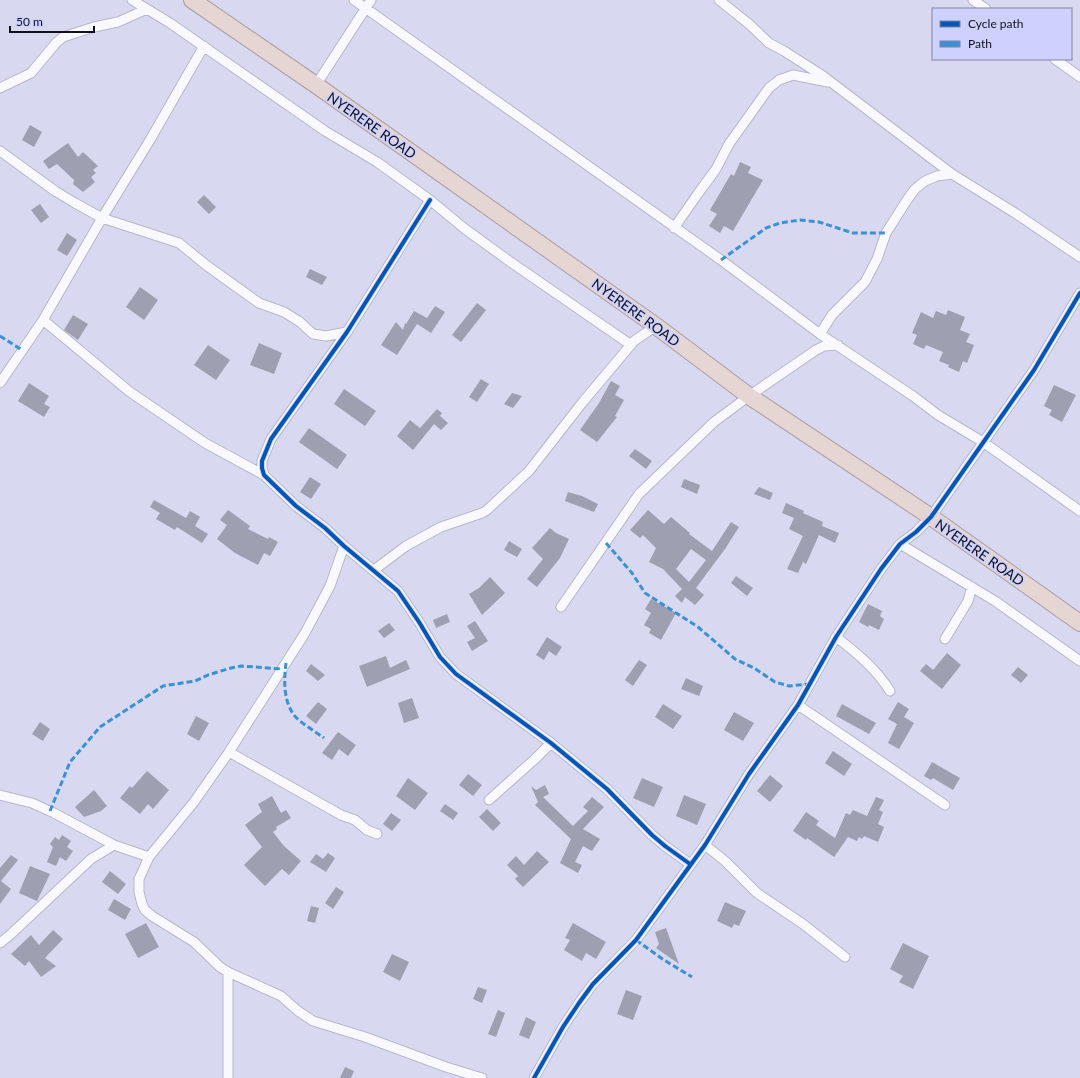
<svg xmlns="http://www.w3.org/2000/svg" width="1080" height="1078" font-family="Lato,sans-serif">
<rect width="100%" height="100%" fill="#d8d9f0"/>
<path fill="#9e9fb0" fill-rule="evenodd" d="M30,125L42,132L34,147L22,140Z
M68,143L78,157L83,152L98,166L93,170L96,173L91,177L95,182L83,192L73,184L74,180L57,164L49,169L43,161Z
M740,162L751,167L748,173L763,180L733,231L724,226L720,233L709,226L717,214L710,210L731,174L734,176Z
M204,195L216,207L209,214L197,202Z
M40,204L49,217L41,223L31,210Z
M67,233L77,240L67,256L57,250Z
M310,269L327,277L322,285L306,277Z
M140,287L158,300L144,320L126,307Z
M477,303L486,310L461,342L452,335Z
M435,306L445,312L431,333L417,324L397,355L381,345L396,322L403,330L405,323L406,324L414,311L427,318Z
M948,310L965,317L960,330L970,334L966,342L974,345L967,363L963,361L959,372L948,367L949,365L939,361L943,352L926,345L924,349L913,344L917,335L912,333L921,312L933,318L936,311L946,315Z
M73,315L88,324L78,340L64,330Z
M259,343L282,353L274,374L250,365Z
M208,345L230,360L216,380L194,365Z
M481,379L489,384L477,402L469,397Z
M611,381L620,386L615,395L624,400L615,416L617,417L597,442L580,430L599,403Z
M29,383L49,396L44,404L50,407L44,417L18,401Z
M1054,385L1076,395L1062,422L1049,415L1052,410L1044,406Z
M344,389L376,411L365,426L334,404Z
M512,393L522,396L513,408L504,404Z
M437,409L442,413L440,416L448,423L441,430L434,424L413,450L397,436L410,420L420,428Z
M309,428L347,455L337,469L299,442Z
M635,449L652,461L646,469L629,456Z
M310,477L321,484L311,499L300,492Z
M684,479L700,485L697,494L681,487Z
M759,487L773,493L770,500L754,494Z
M568,492L582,496L598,504L594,512L565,501Z
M154,500L186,518L190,511L200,517L195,526L208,534L202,543L177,527L175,530L156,519L160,513L150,507Z
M786,503L804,511L803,513L823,522L822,526L839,533L835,543L819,535L806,564L803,562L798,573L787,569L803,536L789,529L794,518L782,513Z
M228,510L250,526L248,529L268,539L269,537L278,542L270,556L264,553L258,565L235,553L217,539L227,525L220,520Z
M648,510L664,524L671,517L690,533L689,534L712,551L731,522L739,527L725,549L696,588L704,595L695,605L685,597L682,603L675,596L682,589L663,569L649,562L656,548L643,535L640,538L630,530ZM691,549L706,560L689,582L676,569Z
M550,528L556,533L569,539L560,558L537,587L527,579L543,559L532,548Z
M509,541L522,549L517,557L504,550Z
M736,576L753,588L747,596L731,583Z
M490,577L505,593L482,615L469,594L479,588Z
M651,599L676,613L661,640L649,633L651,629L644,625L651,613L645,609Z
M868,604L882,611L880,616L884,619L879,630L869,625L868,627L859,622Z
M447,614L450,622L436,628L433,620Z
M475,621L488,641L472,651L467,642L475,638L467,626Z
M389,623L395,630L384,638L378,631Z
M547,637L562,647L556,656L549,651L544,660L536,655Z
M947,653L961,665L942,689L920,671L926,664L933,670Z
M386,656L390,668L406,660L410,669L367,687L359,666Z
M639,660L647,665L633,686L625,680Z
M311,664L325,675L318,681L306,671Z
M1018,667L1028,675L1021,683L1011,675Z
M686,678L703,686L699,696L681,689Z
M412,698L419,718L404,723L398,703Z
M318,702L327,709L316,724L306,716Z
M898,702L909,709L904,717L914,723L899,749L888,743L897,724L888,719Z
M663,704L682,716L673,729L655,717Z
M842,704L876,723L869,734L836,716Z
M734,712L754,723L743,741L724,730Z
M196,716L209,723L199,741L187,734Z
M40,722L50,729L43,741L32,734Z
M338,732L356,745L348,756L339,749L332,760L322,753Z
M833,751L852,764L844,776L825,763Z
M932,762L960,778L953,790L933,778L931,780L924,776Z
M147,771L169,790L153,809L148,804L140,814L120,798L130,786L132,788Z
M468,774L482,785L473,796L459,785Z
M770,775L783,786L770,802L757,791Z
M408,778L428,793L415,810L396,796Z
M642,778L663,787L654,807L633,798Z
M545,785L549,794L543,797L573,826L588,811L583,807L592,797L604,807L583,829L600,839L592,851L583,846L575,862L582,865L578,873L560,863L571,839L535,805L538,802L531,786L536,790Z
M94,790L107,806L101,811L84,817L75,807Z
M684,795L706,804L697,825L676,816Z
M272,796L281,813L286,810L291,818L276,827L277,829L273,832L284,846L301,861L289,875L282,869L265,886L244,865L262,847L245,825L262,812L258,804Z
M876,797L884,800L879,810L883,812L878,824L884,827L878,842L864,836L862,839L859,837L857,841L848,837L834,857L807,838L806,840L793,831L806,812L819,821L816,825L835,838L846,813L850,815L853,810L867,816Z
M445,804L458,813L453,820L440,811Z
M487,809L501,823L493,831L479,817Z
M391,813L401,820L392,831L383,824Z
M62,835L71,841L67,847L73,851L66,861L60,857L56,866L47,862L53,847L50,844L55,837L59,840Z
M537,851L549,862L523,887L515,879L518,876L507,865L516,856L524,865Z
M328,853L335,858L326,872L310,862L316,854L323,859Z
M11,855L18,860L1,881L11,889L0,904V868Z
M30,866L50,874L37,901L19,893Z
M110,871L126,884L118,894L102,882Z
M336,887L344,892L333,909L325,903Z
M114,899L131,909L125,920L108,910Z
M725,902L746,911L739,926L734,924L732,928L717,921Z
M311,906L319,908L315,923L307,921Z
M146,923L159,947L138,958L125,934Z
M573,923L606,942L596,959L586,953L582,961L564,950L570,940L565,938Z
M666,928L679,964L656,948L659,944L655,932Z
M53,930L63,939L45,958L56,966L41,977L29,961L25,966L11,954L31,935L39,945Z
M903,943L929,956L913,989L899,982L903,976L890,969Z
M392,954L409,962L400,981L383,972Z
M478,987L487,990L482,1003L473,999Z
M626,990L642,996L633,1020L617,1014Z
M498,1010L505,1013L496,1037L488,1034Z
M526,1017L536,1022L529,1039L519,1035Z
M345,1067L354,1071L351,1078H340Z"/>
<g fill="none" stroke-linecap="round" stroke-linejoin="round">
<defs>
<path id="street" d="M132,0L170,23L325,131L377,162L430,200L465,229L512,263L631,345
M354,0L721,260L820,334L913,396L938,415L983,442L1080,511
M719,0L749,24L769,43L784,51L823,76L952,174L1015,213L1080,257
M973,0L986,9
M1055,59L1080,77
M316,85L371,0
M0,88L31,73L56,43L63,37L94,27L118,22L147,9
M0,151L55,191L75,203L102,218L179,243L206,265L259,303L284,312L300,322L313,334L326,336L347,332
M430,200L347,332L271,439L262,461V468L264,475L296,506L325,528L344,546L398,591L419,622L440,657L456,674L551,743L607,789L652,835L665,846L690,864
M674,228L697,195L716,169L729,144L769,88L779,80L793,75L828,82
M43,320L130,392L205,443L264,475
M820,334L832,315L865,282L877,259L886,233L907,200L915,189L925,181L937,176L952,174
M0,383L43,320L102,218L150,140L204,46
M900,544L995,601L1080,661
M344,546L330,586L305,633L229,752L194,802L149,857L139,879V892L142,904L145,910L152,916L194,942L220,967L228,972L281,996L298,1011L313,1021L365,1037L446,1067L482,1078
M374,570L406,546L441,527L482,513L487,510L529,471L582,403L634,341L656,326
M561,607L639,494L714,422L749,396L816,350L824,346L838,345
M836,637C857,653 876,669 890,691
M945,639L968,601L972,587
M798,705L945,805
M229,752L341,815L355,820L367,830L377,834
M0,795L32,803L54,813L114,845L149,857
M489,800L536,758L551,743
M705,845L725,861L757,893L803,924L845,957
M0,943L10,935L91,859L114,845
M228,1078V972
M534,1078L563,1027L579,1003L593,984L636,940L705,845L749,774L798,705L836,637L881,569L900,544L916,532L931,517L1034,370L1080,293"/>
<path id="highway" d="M192,0L316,85L656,326L749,396L931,517L1080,623"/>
</defs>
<use href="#street" stroke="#b6b7c9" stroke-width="11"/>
<use href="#highway" stroke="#ab9ca1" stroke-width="18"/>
<use href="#street" stroke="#f9f9fd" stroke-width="9"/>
<use href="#highway" stroke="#e5d6d3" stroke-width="16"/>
<path stroke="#3892d5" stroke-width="3" stroke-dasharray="6 3" stroke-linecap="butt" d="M721,260L766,228L780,223L800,220L819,222L853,233H886
M0,336L22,350
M606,543L632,573L645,593L698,627L735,659L754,668L775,682L789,686L810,684
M286,663C284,680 283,700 294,715C299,722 316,732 324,738
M50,811L70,762L100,727L163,686L195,681L208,675L231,668L241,666L282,669
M636,940L664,960L692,977"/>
<defs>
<path id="cycleway" d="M430,200L347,332L271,439L262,461V468L264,475L296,506L325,528L344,546L398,591L419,622L440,657L456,674L551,743L607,789L652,835L665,846L690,864
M534,1078L563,1027L579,1003L593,984L636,940L705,845L749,774L798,705L836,637L881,569L900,544L916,532L931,517L1034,370L1080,293"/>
</defs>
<use href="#cycleway" stroke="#cdd1fb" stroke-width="6"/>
<use href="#cycleway" stroke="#0057b8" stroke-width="4"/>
</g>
<g text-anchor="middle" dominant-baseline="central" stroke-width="3.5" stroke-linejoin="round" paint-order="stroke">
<g font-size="14" fill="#10101f" stroke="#cdd1fb">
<text transform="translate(372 125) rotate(35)">NYERERE ROAD</text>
<text transform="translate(636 312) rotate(36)">NYERERE ROAD</text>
<text transform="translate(980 552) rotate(35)">NYERERE ROAD</text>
</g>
</g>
<rect x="932" y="8" width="140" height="52" fill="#cdd1fb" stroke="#8184a3"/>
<rect x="940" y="21" width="20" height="6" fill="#0057b8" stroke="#8184a3"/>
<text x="968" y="28" font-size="12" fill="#10101f">Cycle path</text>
<rect x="940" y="41" width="20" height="6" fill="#3892d5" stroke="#8184a3"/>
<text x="968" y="48" font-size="12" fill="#10101f">Path</text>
<path d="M10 26v6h84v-6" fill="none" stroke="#10101f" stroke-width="2"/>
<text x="16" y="26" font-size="12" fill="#10101f" stroke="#cdd1fb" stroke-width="3" paint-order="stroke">50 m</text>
</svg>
